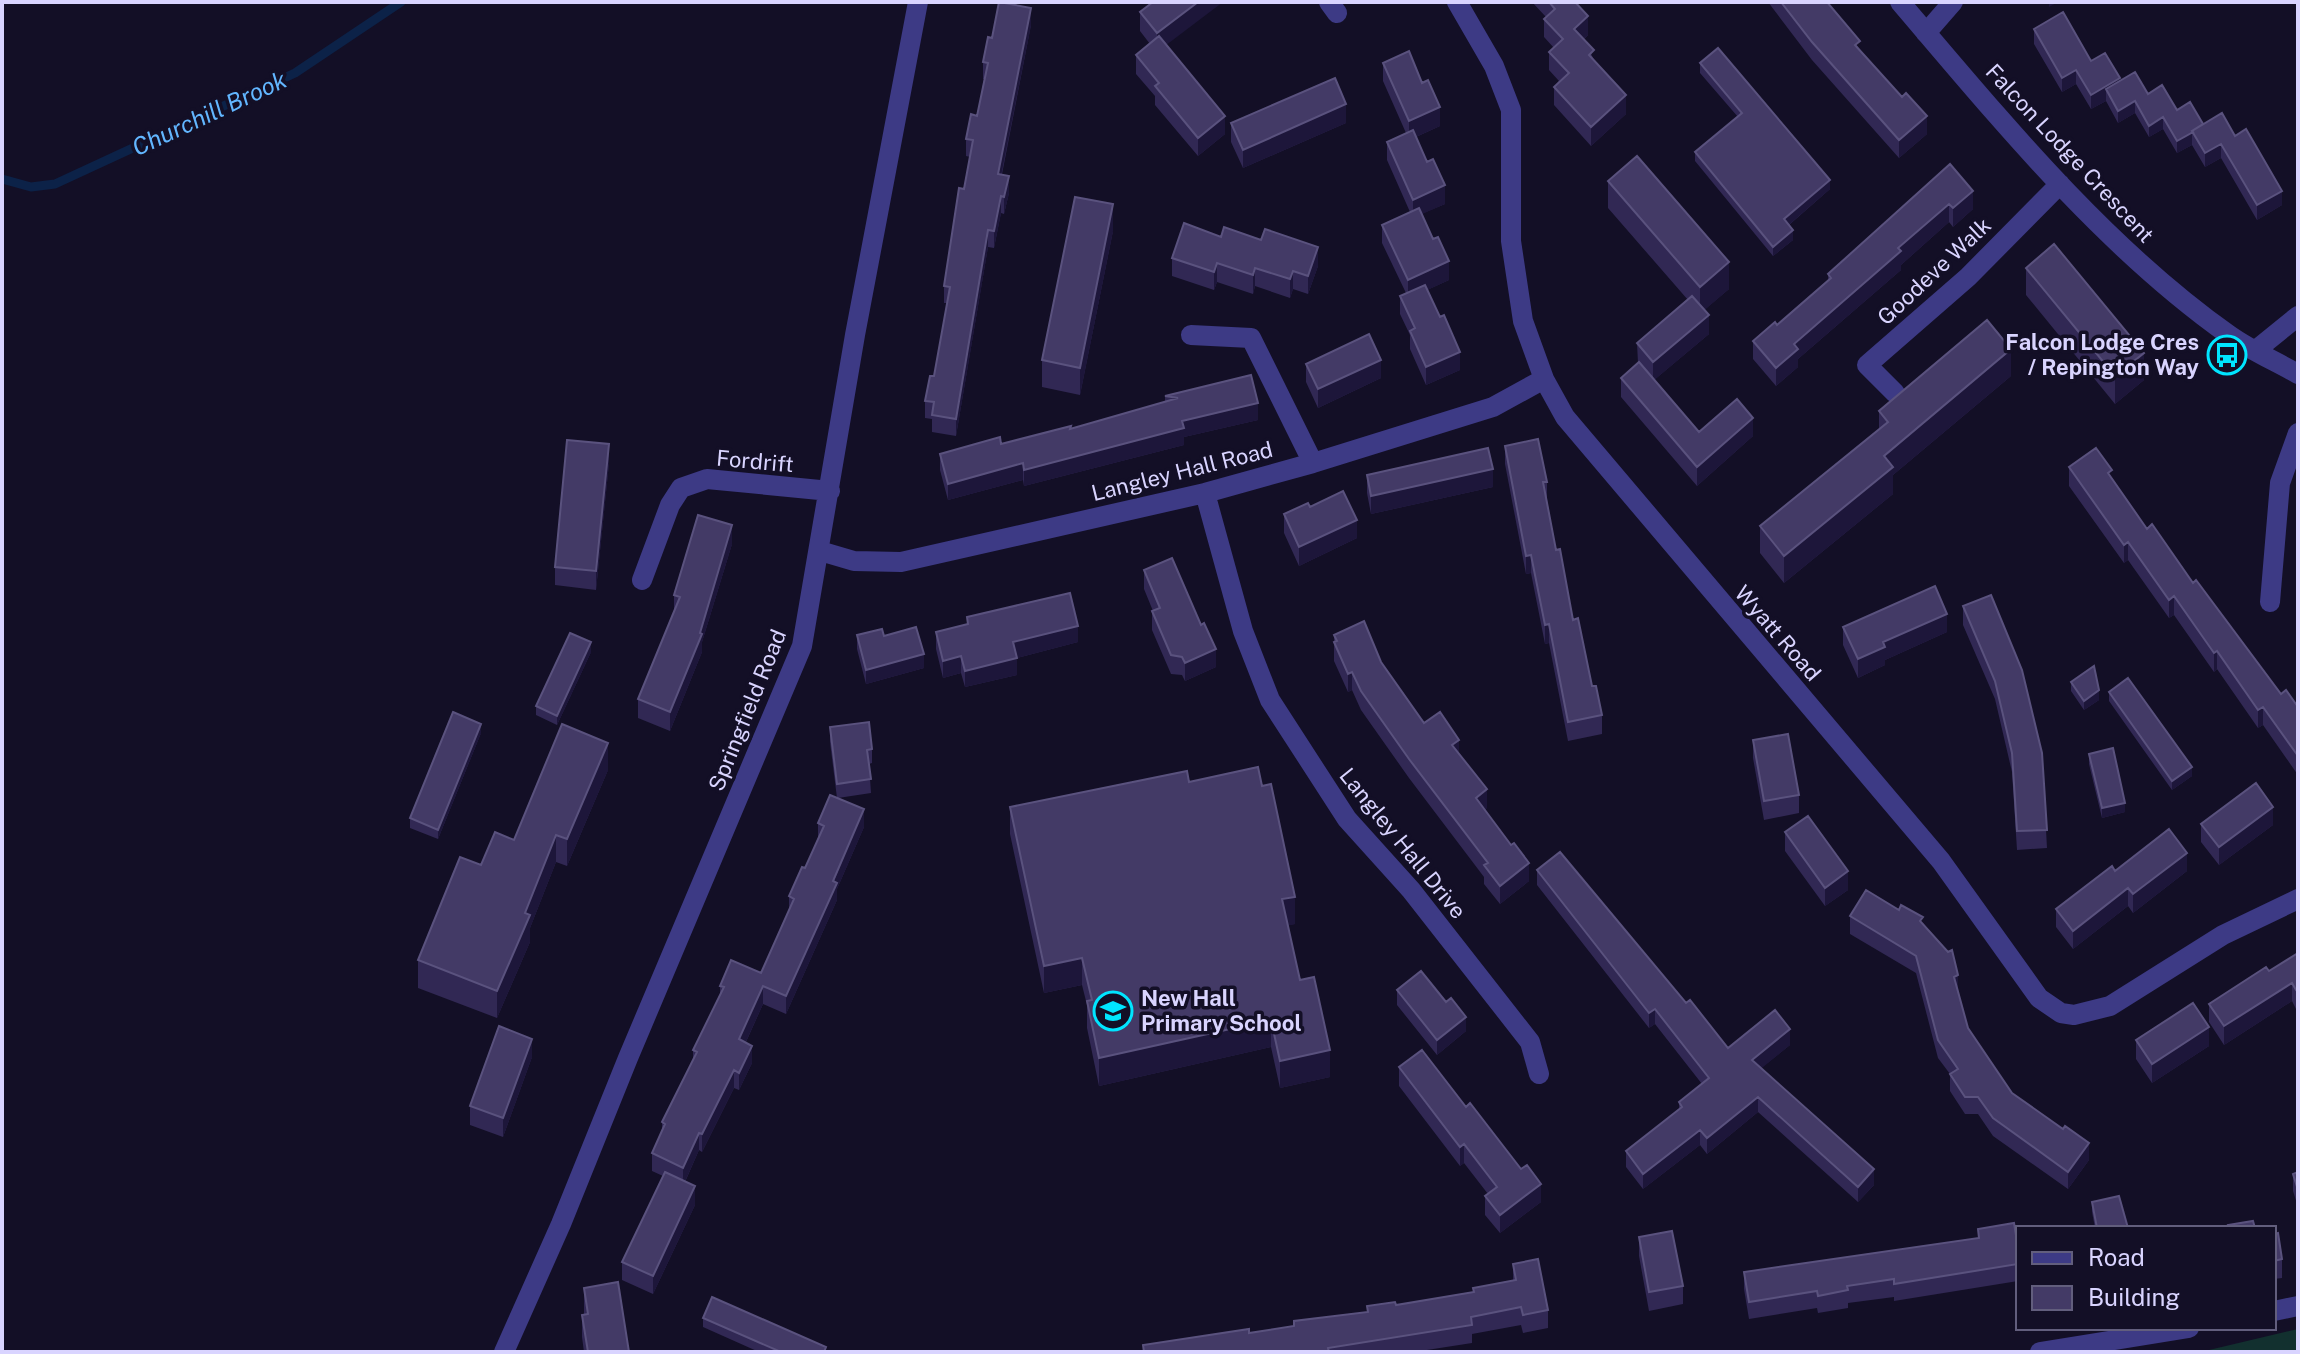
<svg xmlns="http://www.w3.org/2000/svg" width="2300" height="1354" font-family="'Public Sans',sans-serif">
<rect width="100%" height="100%" fill="#130f26"/>
<path fill="#12302f" d="M2298,1329V1352H2199L2209,1350Z"/>
<g fill="none" stroke-linecap="round" stroke-linejoin="round">
<path stroke="#0c2248" stroke-width="9" d="M2,179L31,187L55,184L295,73L401,2"/>
<path stroke="#3d3a85" stroke-width="20" d="M1329,2L1337,13
M1457,2L1494,66L1511,110V241L1523,321L1544,379L1565,417L1941,861L2039,998L2061,1013L2074,1015L2110,1006L2223,935L2298,899
M1900,2C1999,118 2103,246 2229,335C2250,350 2275,361 2298,374
M1926,33L1953,2
M1191,335L1251,338L1313,463
M2256,350L2298,316
M1895,393L1867,365L1968,277L2060,184
M1205,493L1243,631L1270,700L1347,819L1411,890L1530,1042L1539,1074
M820,551L854,561L901,562L1205,493L1313,463L1493,407L1544,379
M642,580L670,505L681,488L707,479L830,491
M2270,602L2280,483L2298,433
M2274,1311L2298,1306
M504,1352L561,1224L628,1058L802,646L855,335L918,2
M2040,1352L2189,1328"/>
</g>
<path fill="#312854" d="M1532,2H1577L1588,35L1584,39L1594,60L1626,114L1591,146L1554,105V87L1559,81L1549,70V52L1554,48L1544,37V19L1546,17Z
M1768,2H1827L1860,50L1927,134L1899,158L1812,60Z
M1140,12L1166,45L1225,134L1198,156L1155,105V96L1136,74V55L1150,44L1140,31Z
M1031,25L1002,174L1009,193L1004,214L1001,213L994,248L988,247L956,436L932,432V419L925,418V401L934,376L947,303H944V286L970,157L966,156V139L977,116L984,79H983V62L992,38Z
M2034,29L2091,61L2120,81L2148,94L2203,124L2235,136L2282,205L2257,220L2221,158L2205,167L2192,145L2177,153L2163,129L2149,137L2135,113L2118,123L2106,101L2091,109L2076,84L2062,92L2034,44Z
M1383,63L1440,126L1416,137L1445,204L1421,214L1449,280L1427,290L1460,370L1426,385L1410,349V335L1400,314V296L1406,293L1382,243V225L1410,212L1387,160V142L1406,133L1383,81Z
M1700,63L1830,189L1789,225L1793,240L1773,256L1695,161V152L1738,117L1700,73Z
M1231,123H1346L1243,168L1231,142Z
M1608,181L1729,289L1704,310L1709,334L1654,380L1699,432L1753,436L1697,486L1621,397V378L1638,363L1637,343L1688,300L1608,208Z
M1973,191V209L1953,227L1949,222L1901,265V270L1798,359V367L1776,386L1753,359V341L1777,325L1828,281V274Z
M1113,231L1080,395L1042,387V360Z
M1221,237L1318,266L1308,294L1293,289L1290,298L1255,286L1253,294L1217,282L1214,290L1172,276V258Z
M2026,268L2144,380L2115,404L2026,295Z
M1306,364L1381,378L1318,408L1306,382Z
M2011,376L1893,475V494L1784,583L1760,553V526L1879,429V411Z
M1165,396L1258,420L1184,437V445L1024,486L1023,480L948,500L940,470V454L1001,444L1071,429L1165,402Z
M1505,446L1547,482V500L1556,550L1573,620L1592,686L1602,715V734L1568,741L1549,643L1545,644L1531,573L1526,574L1505,464Z
M609,463L596,590L555,585V567Z
M2069,467L2112,478L2147,529L2193,583L2281,694L2298,707V775L2263,725L2258,728L2217,669L2214,672L2174,615L2169,618L2128,560L2124,563L2069,486Z
M1367,475L1493,487L1371,514L1367,493Z
M1310,507L1357,538L1299,566L1284,533V514Z
M732,544L702,642V652L670,731L638,718V699L674,612V595Z
M1144,570L1216,667L1185,681L1182,675L1171,674L1152,630V611H1153L1144,589Z
M1963,606L2042,753L2047,848L2017,850L2012,772L1995,699L1963,625Z
M967,617L1078,642L1017,658V675L965,687L961,673L943,678L936,649V632L967,624Z
M1843,627L1947,632L1885,660V665L1858,678L1843,645Z
M857,635L924,668L866,684L857,649Z
M1334,635L1381,662L1424,723L1459,753L1487,808L1485,809L1529,881L1500,904L1484,884V877L1409,778L1361,710L1352,690L1348,692L1334,661Z
M591,652L557,725L536,715V706Z
M2071,682L2099,700L2084,710L2071,691Z
M2109,692L2192,776L2172,790L2109,701Z
M830,727L872,749V763L869,764L871,793L838,798L864,827L837,889V900L786,1014L763,1004L746,1042L752,1063L739,1090L734,1088L702,1152L699,1150L685,1182L695,1205L653,1294L622,1280V1262L663,1176L652,1171V1153L662,1132V1122L693,1061V1050L720,995V986L761,973L789,911V896L805,868L818,838V823L837,798L830,742Z
M481,733L438,839L410,828V818Z
M1753,740L1799,795V813L1764,820L1753,758Z
M2089,754L2125,812L2102,818L2089,764Z
M608,770L567,866L556,862L530,928V942L497,1018L418,988V960L514,840Z
M1189,782L1262,786L1295,924L1288,925L1300,980L1330,1077L1280,1088L1271,1047L1099,1086L1087,1028V1005L1082,985L1044,993L1010,834V807Z
M2201,824L2273,825L2219,865L2201,842Z
M1785,832L1848,890L1825,906L1785,851Z
M1537,870L1686,1003L1728,1048L1790,1045L1761,1068L1874,1185L1858,1202L1758,1112L1707,1154L1700,1145L1643,1189L1626,1167V1151L1679,1110V1102L1702,1084L1655,1024L1649,1028L1537,885Z
M2115,871H2187L2133,913L2128,906L2073,949L2056,927V909Z
M1850,916L1923,923L1958,992L1968,1028L2012,1093L2089,1160L2068,1189L1993,1136L1978,1114H1965L1950,1091V1074L1938,1058L1916,973L1850,934Z
M2298,953V1008L2296,1009L2292,1001L2224,1045L2209,1022V1004L2269,971Z
M1397,990L1446,1002L1466,1031L1437,1055L1397,1005Z
M2136,1040L2209,1046L2152,1083L2136,1059Z
M532,1057L503,1137L470,1125V1106Z
M1399,1067L1541,1202L1500,1233L1485,1215V1196L1488,1194L1464,1163L1460,1166L1399,1086Z
M2298,1172V1207L2293,1191V1174Z
M2092,1202L2128,1228H2095L2092,1212Z
M1978,1229L2018,1248V1281L1894,1301V1297L1848,1303V1308L1818,1313L1817,1308L1749,1319L1744,1289V1272L1978,1238Z
M2274,1234L2282,1259V1278L2274,1279Z
M1639,1237L1683,1286V1304L1649,1311L1639,1256Z
M1513,1264L1548,1310V1328L1523,1333L1521,1325L1472,1334V1343L1414,1352H1143V1345L1249,1333L1294,1326L1367,1312V1306L1396,1305L1473,1292V1288L1513,1280Z
M584,1288L629,1352H584L582,1337V1315H584Z
M703,1318L826,1352H759L703,1327Z"/>
<path fill="#1d163a" d="M1198,2H1223L1157,52V33Z
M2049,2H2058L2049,7Z
M1031,8V25L998,191V174Z
M1588,16V35L1574,47V29Z
M2076,70V84L2062,92V78Z
M2120,78V92L2106,89V101L2091,109V95Z
M1626,95V114L1591,146V127Z
M2135,101V113L2118,123V111Z
M1346,104V123L1243,168V150Z
M1440,107V126L1409,140V121Z
M1225,116V134L1198,156V138Z
M1927,116V134L1899,158V140Z
M2163,117V129L2149,137V126Z
M2192,133V145L2177,153V141Z
M2221,144V158L2205,167V153Z
M1009,176V193L1004,214V197Z
M1830,180V189L1784,229V219Z
M1445,185V204L1413,218V200Z
M1973,191V209L1953,227V208Z
M2282,191V205L2257,220V205Z
M1001,196V213L994,248V231Z
M1113,204V231L1080,395V368Z
M1949,204V222L1901,265V270L1798,359V367L1776,386V368L1794,344L1898,248Z
M988,230V247L956,436V419Z
M1793,230V240L1773,256V247Z
M1318,247V266L1308,294V276Z
M1449,261V280L1408,299V280Z
M1729,262V289L1700,314V287Z
M1217,263V282L1214,290V272Z
M1255,268V286L1253,294V275Z
M1293,271V289L1290,298V279Z
M1709,315V334L1653,381V362Z
M2011,349V376L1893,475V494L1784,583V556L1884,456Z
M1460,352V370L1426,385V367Z
M2144,353V380L2115,404V376Z
M1381,360V378L1318,408V389Z
M1258,403V420L1184,437V445L1024,486V470L1182,421Z
M1753,418V436L1697,486V467Z
M609,444V463L596,590V571Z
M1023,463V480L948,500V484Z
M1493,469V487L1371,514V496Z
M1357,520V538L1299,566V547Z
M732,525V544L702,642V652L670,731V712L700,633Z
M2128,542V560L2124,563V545Z
M1531,555V573L1526,574V556Z
M2174,596V615L2169,618V600Z
M1947,614V632L1885,660V665L1858,678V659L1883,642Z
M1549,624V643L1545,644V625Z
M1078,626V642L1013,659V642Z
M591,642V652L557,725V716Z
M1216,649V667L1185,681V663Z
M2217,651V669L2214,672V653Z
M924,654V668L866,684V670Z
M961,656V673L943,678V661Z
M1017,658V675L965,687V671Z
M1352,672V690L1348,692V674Z
M2099,690V700L2084,710V701Z
M2263,707V725L2258,728V710Z
M481,724V733L438,839V830Z
M1459,740V759L1452,745Z
M608,743V770L567,866V839Z
M2192,767V776L2172,790V781Z
M1487,789V808L1476,816V798Z
M2125,803V812L2102,818V808Z
M2273,807V825L2219,865V847Z
M864,809V827L837,889V900L786,1014V996Z
M556,835V862L530,928V942L497,1018V991L525,913Z
M2187,853V871L2133,913V894Z
M1529,863V881L1500,904V886Z
M1848,871V890L1825,906V888Z
M2128,888V906L2073,949V931Z
M1295,897V924L1282,927V899Z
M1082,958V985L1044,993V966Z
M1958,975V993L1954,977Z
M2292,983V1001L2224,1045V1026Z
M763,986V1004L739,1057V1039Z
M2298,989V1008L2296,1009V990Z
M1655,1009V1024L1649,1028V1013Z
M1466,1017V1031L1437,1055V1040Z
M1271,1020V1047L1099,1086V1058Z
M2209,1027V1046L2152,1083V1064Z
M1790,1029V1045L1752,1076V1060Z
M532,1039V1057L503,1137V1118Z
M752,1046V1063L739,1090V1073Z
M1330,1050V1077L1280,1088V1061Z
M734,1070V1088L702,1152V1134Z
M1758,1097V1112L1707,1154V1138Z
M1700,1130V1145L1643,1189V1174Z
M699,1133V1150L683,1186V1168Z
M2089,1143V1160L2068,1189V1172Z
M1464,1144V1163L1460,1166V1147Z
M1874,1169V1185L1858,1202V1187Z
M1541,1184V1202L1500,1233V1215Z
M695,1186V1205L653,1294V1276Z"/>
<path fill="#433a66" stroke="#5a527e" stroke-width="2" d="M999,2L1031,8L998,174L1009,176L1004,197L1001,196L994,231L988,230L956,419L932,415L934,402L925,401L930,376H934L950,287L944,286L959,188L964,189L973,140L966,139L971,114L977,116L988,63L983,62L988,37L992,38Z
M1153,2H1198L1157,33L1140,12Z
M1549,2H1575L1588,16L1574,29L1594,50L1589,55L1626,95L1591,127L1554,87L1569,73L1549,52L1563,39L1544,19L1555,9Z
M1781,2H1827L1860,41L1855,45L1902,97L1906,93L1927,116L1899,140L1812,42Z
M2063,12L2091,61L2105,53L2120,78L2091,95L2076,70L2062,78L2034,29Z
M1159,36L1225,116L1198,138L1155,86L1159,83L1136,55Z
M1718,48L1830,180L1784,219L1793,230L1773,247L1695,152L1742,113L1700,63Z
M1409,51L1422,83L1428,80L1440,107L1409,121L1383,63Z
M2135,72L2148,94L2162,85L2177,110L2190,102L2203,124L2192,131L2193,132L2177,141L2163,117L2149,126L2135,101L2118,111L2106,89Z
M1335,78L1346,104L1243,150L1231,123Z
M2222,113L2235,136L2246,129L2282,191L2257,205L2221,144L2205,153L2192,131Z
M1413,130L1427,162L1433,159L1445,185L1413,200L1387,142Z
M1637,156L1729,262L1700,287L1608,181Z
M1950,164L1973,191L1953,208L1949,204L1898,248L1901,251L1794,344L1798,349L1776,368L1753,341L1775,322L1777,325L1831,278L1828,274Z
M1075,197L1113,204L1080,368L1042,360Z
M1419,208L1433,239L1438,237L1449,261L1408,280L1382,225Z
M1184,223L1221,237L1224,227L1261,240L1265,229L1318,247L1308,276L1293,271L1290,279L1255,268L1253,275L1217,263L1214,272L1172,258Z
M2054,244L2144,353L2115,376L2026,268Z
M1425,285L1440,317L1444,315L1460,352L1426,367L1410,331L1415,328L1400,296Z
M1692,296L1709,315L1653,362L1637,343Z
M1987,320L2011,349L1884,456L1893,467L1784,556L1760,526L1888,422L1879,411Z
M1369,334L1381,360L1318,389L1306,364Z
M1639,362L1699,432L1737,399L1753,418L1697,467L1621,378Z
M1251,375L1258,403L1182,421L1184,428L1024,470L1023,463L948,484L940,454L1000,437L1001,444L1071,426L1070,429L1178,398L1165,396Z
M1538,439L1547,482H1543L1556,550L1560,549L1573,620L1578,618L1592,686H1596L1602,715L1568,722L1549,624L1545,625L1531,555L1526,556L1505,446Z
M567,440L609,444L596,571L555,567Z
M1488,448L1493,469L1371,496L1367,475Z
M2096,448L2112,470L2108,473L2147,529L2152,524L2193,583L2196,580L2281,694L2286,690L2298,707V756L2263,707L2258,710L2217,651L2214,653L2174,596L2169,600L2128,542L2124,545L2069,467Z
M1343,491L1357,520L1299,547L1284,514L1308,503L1310,507Z
M698,515L732,525L700,633L702,634L670,712L638,699L680,597L674,595Z
M1172,558L1201,625L1204,623L1216,649L1185,663L1182,657L1171,655L1152,611L1160,608L1144,570Z
M1935,586L1947,614L1883,642L1885,647L1858,659L1843,627Z
M1070,593L1078,626L1013,642L1017,658L965,671L961,656L943,661L936,632L968,624L967,617Z
M1991,595L2022,670L2042,753L2047,830L2017,831L2012,753L1995,681L1963,606Z
M1364,621L1381,662L1424,723L1440,712L1459,740L1452,745L1487,789L1476,798L1511,845L1514,843L1529,863L1500,886L1484,865L1488,863L1409,759L1361,691L1352,672L1348,674L1334,642L1337,641L1334,635Z
M916,627L924,654L866,670L857,635L882,629L884,636Z
M570,633L591,642L557,716L536,706Z
M2094,666L2099,690L2084,701L2071,682Z
M2128,678L2192,767L2172,781L2109,692Z
M453,712L481,724L438,830L410,818Z
M869,722L872,749L867,750L871,779L837,784L830,727Z
M562,724L608,743L567,839L556,835L525,913L530,915L497,991L418,960L460,857L481,865L495,832L514,840Z
M1788,734L1799,795L1764,801L1753,740Z
M2113,748L2125,803L2102,808L2089,754Z
M1258,767L1262,786L1271,784L1295,897L1282,899L1300,980L1314,977L1330,1050L1280,1061L1271,1020L1099,1058L1087,1001L1092,1000L1082,958L1044,966L1010,807L1187,771L1189,782Z
M2256,783L2273,807L2219,847L2201,824Z
M830,795L864,809L833,881L837,883L786,996L763,986L739,1039L752,1046L739,1073L734,1070L702,1134L699,1133L683,1168L652,1153L665,1124L662,1122L697,1052L693,1050L724,987L720,986L731,960L761,973L794,899L789,896L802,867L805,868L824,826L818,823Z
M1808,816L1848,871L1825,888L1785,832Z
M2169,829L2187,853L2133,894L2128,888L2073,931L2056,909L2112,866L2115,871Z
M1560,852L1686,1003L1690,1000L1728,1048L1775,1010L1790,1029L1752,1060L1874,1169L1858,1187L1758,1097L1707,1138L1700,1130L1643,1174L1626,1151L1682,1107L1679,1102L1709,1078L1655,1009L1649,1013L1537,870Z
M1866,890L1899,910L1901,905L1923,917L1920,921L1948,952L1952,950L1958,975L1954,977L1968,1028L2012,1093L2063,1129L2065,1126L2089,1143L2068,1172L1993,1118L1978,1097H1965L1950,1074L1958,1069L1938,1040L1916,956L1850,916Z
M2298,953V989L2296,990L2292,983L2224,1026L2209,1004L2266,967L2269,971Z
M1421,971L1446,1002L1451,998L1466,1017L1437,1040L1397,990Z
M2193,1003L2209,1027L2152,1064L2136,1040Z
M499,1026L532,1039L503,1118L470,1106Z
M1422,1050L1466,1107L1470,1103L1521,1169L1527,1165L1541,1184L1500,1215L1485,1196L1497,1187L1464,1144L1460,1147L1399,1067Z
M665,1172L695,1186L653,1276L622,1262Z
M2298,1172V1190L2293,1174Z
M2119,1196L2128,1228H2097L2092,1202Z
M2253,1221L2255,1228H2229L2228,1225Z
M2014,1223L2018,1248V1264L1894,1284V1279L1847,1286L1848,1290L1818,1296L1817,1291L1749,1302L1744,1272L1979,1238L1978,1229Z
M1672,1231L1683,1286L1649,1292L1639,1237Z
M2278,1233L2282,1259L2274,1261V1234Z
M1538,1259L1548,1310L1523,1315L1521,1307L1471,1317L1472,1325L1328,1348L1329,1352H1144L1143,1345L1249,1329V1333L1294,1326V1321L1368,1312L1367,1306L1395,1302L1396,1305L1474,1292L1473,1288L1516,1280L1513,1264Z
M618,1282L629,1352H588L582,1315L588,1314L584,1288Z
M712,1297L826,1347L824,1352H781L703,1318Z"/>
<defs>
<symbol id="bus-ring" viewBox="-11 -11 22 22"><circle r="9.5" fill="#130f26" stroke="#00e5ff" stroke-width="1.5"/><path d="M-5-6H5V4H4V6H2V4H-2V6H-4V4H-5ZM-3.5-4V0h7V-4ZM-3.5 1.2v1.5H-2V1.2ZM2 1.2v1.5H3.5V1.2Z" fill="#00e5ff"/></symbol>
<symbol id="school-ring" viewBox="-11 -11 22 22"><circle r="9.5" fill="#130f26" stroke="#00e5ff" stroke-width="1.5"/><path d="M0-5L7-2L0 1L-7-2ZM-4 1L0 2.5L4 1V4Q0 6-4 4Z" fill="#00e5ff"/></symbol>
</defs>
<g fill-rule="evenodd">
<use href="#bus-ring" x="2205" y="333" width="44" height="44"/>
<use href="#school-ring" x="1091" y="989" width="44" height="44"/>
</g>
<g text-anchor="middle" dominant-baseline="central" stroke-width="7" stroke-linejoin="round" paint-order="stroke">
<g font-size="22" fill="#d9d4ff" stroke="#130f26">
<text transform="translate(2070 153) rotate(47)">Falcon Lodge Crescent</text>
<text transform="translate(1934 271) rotate(-43)">Goodeve Walk</text>
<text transform="translate(755 461) rotate(5)">Fordrift</text>
<text transform="translate(1182 471) rotate(-14)">Langley Hall Road</text>
<text transform="translate(1778 633) rotate(49)">Wyatt Road</text>
<text transform="translate(747 710) rotate(-68)">Springfield Road</text>
<text transform="translate(1403 843) rotate(51)">Langley Hall Drive</text>
</g>
<g font-size="22" font-weight="bold" fill="#d9d4ff" stroke="#130f26" text-anchor="end">
<text x="2199" y="342">Falcon Lodge Cres<tspan x="2199" dy="25">/ Repington Way</tspan></text>
<text x="1141" y="998" text-anchor="start">New Hall<tspan x="1141" dy="25">Primary School</tspan></text>
</g>
<g font-size="24" font-style="italic" fill="#62b6ff" stroke="#130f26">
<text transform="translate(209 113) rotate(-25)">Churchill Brook</text>
</g>
</g>
<rect width="2300" height="1354" fill="none" stroke="#d9d4ff" stroke-width="8"/>
<rect x="2016" y="1226" width="260" height="104" fill="#130f26" stroke="#625e7d" stroke-width="2"/>
<rect x="2032" y="1252" width="40" height="12" fill="#3d3a85" stroke="#625e7d" stroke-width="2"/>
<text x="2088" y="1266" font-size="24" fill="#d9d4ff">Road</text>
<rect x="2032" y="1286" width="40" height="24" fill="#433a66" stroke="#625e7d" stroke-width="2"/>
<text x="2088" y="1306" font-size="24" fill="#d9d4ff">Building</text>
</svg>
